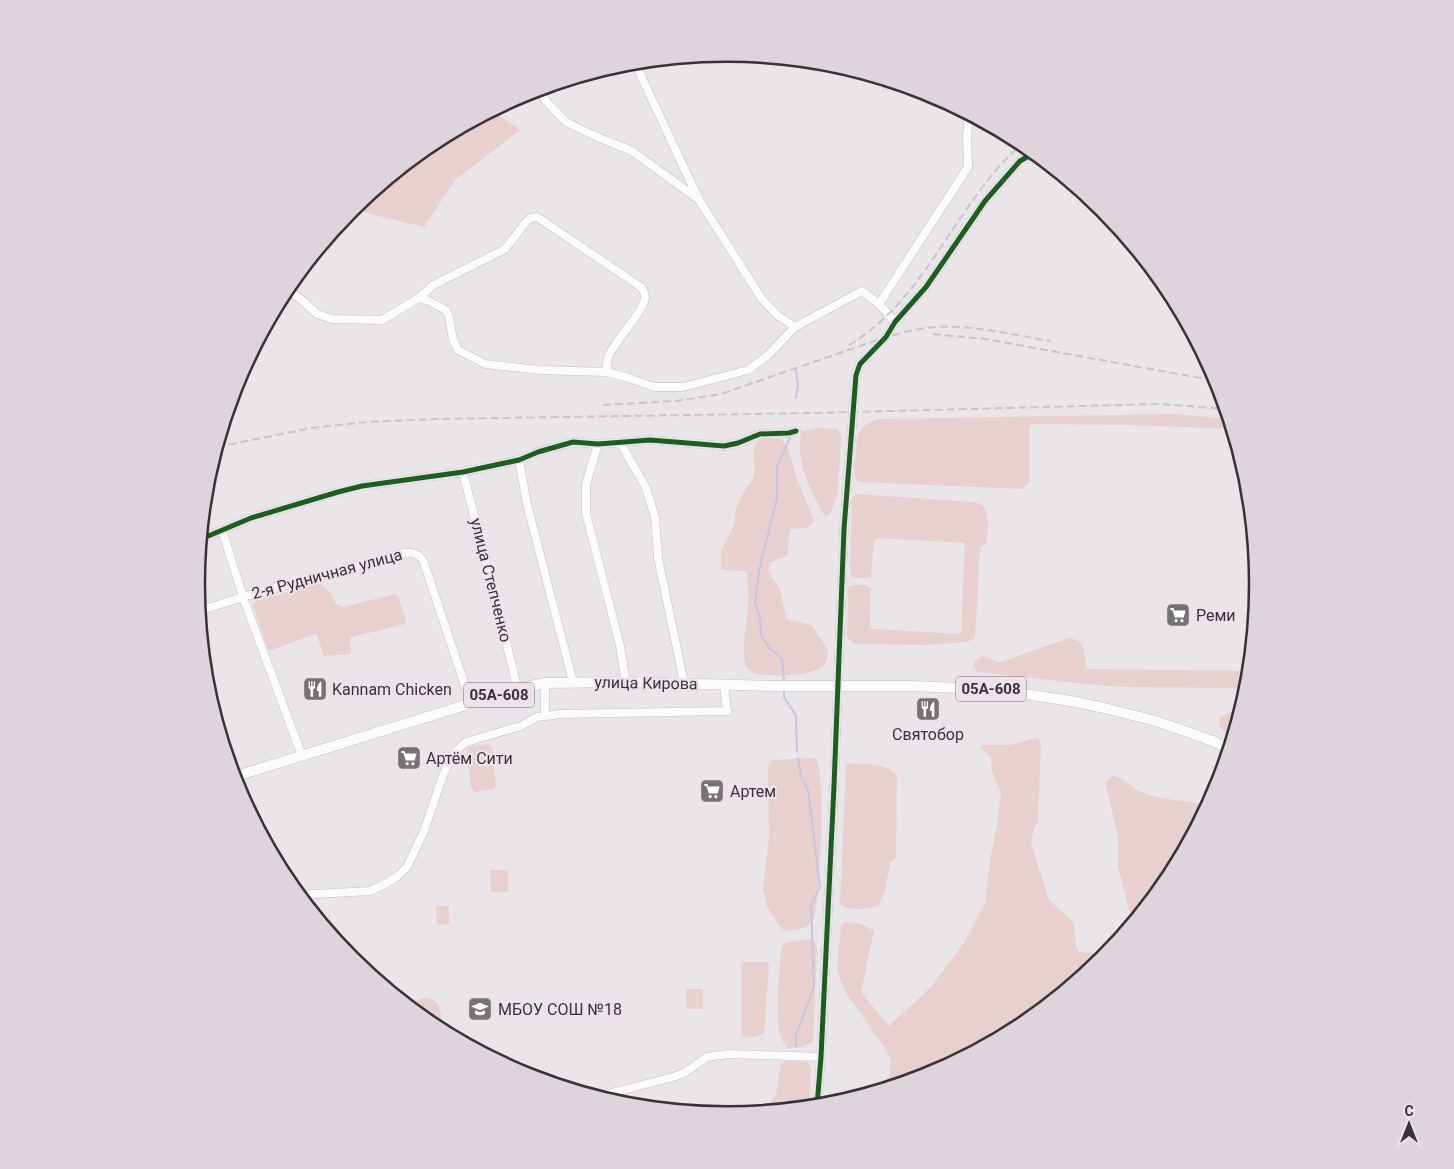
<svg xmlns="http://www.w3.org/2000/svg" width="1454" height="1169" font-family="Roboto,sans-serif">
<rect width="100%" height="100%" fill="#eae5e9"/>
<path fill="#e7d0ce" d="M493,111L520,130L455,180L424,227L358,211L349,213L432,143Z
M1176,414L1229,419L1232,429L1133,425L1031,424L1029,429V482L1023,489L859,482L855,479C854,471 855,463 856,455C857,433 857,426 880,419Z
M817,428L837,429L841,436L838,492L830,514L827,516L824,515C810,490 795,461 801,432Z
M764,438L781,439L788,447L796,477L814,520L808,528L790,529L787,556L771,562L768,571L780,590L786,617L789,620L812,625C817,638 836,649 824,665C816,676 755,680 748,669C739,656 747,624 748,609C749,597 748,585 747,574L745,571L723,570L721,568V551L735,523V512L740,499L752,480L755,471L753,450L757,442Z
M856,494L973,502C993,505 987,525 987,542L980,548L975,638L967,642L927,645L857,644L853,643L847,637L848,588L849,586C855,584 866,584 871,588L870,627L873,629L959,634L961,631L965,543L877,538L874,540L871,577L869,578H853L851,576L850,567L852,499L853,496Z
M320,583L328,590L337,605L343,607L395,594L398,596L406,622L405,624L352,637L350,639L351,652L350,654L324,656L317,635L315,634L271,650L268,649L253,605L256,601Z
M1069,638C1090,641 1082,657 1087,669L1249,671L1247,688L1124,687L1084,684L978,672L973,667L976,660L984,656L998,662L1004,661Z
M1230,712H1240L1233,735L1222,730L1219,724L1220,717Z
M1036,738L1039,739L1041,743L1038,822L1034,828L1031,843L1049,900L1071,920L1074,925L1076,948L1079,952L1094,953L1097,956L1098,963L1022,1026L930,1075L883,1089L889,1077L891,1060L884,1047L849,997L842,985L837,970L841,926L844,922C856,922 864,925 874,931L861,992L889,1026L932,986L964,943L985,903L990,859L997,826L1001,793L992,772L991,758L982,748V745H1010Z
M488,744L492,747L496,786L494,789L475,792L471,788L467,750L471,746Z
M813,758L816,759C826,774 820,891 815,912C815,916 813,920 810,923C805,930 793,929 785,931L780,927L767,906L763,889L769,838L768,769L769,764L772,760Z
M851,763C866,765 887,762 897,776L896,858L890,862L885,891L878,906C867,909 849,912 840,904L846,765Z
M1112,776C1123,777 1130,786 1139,791C1160,801 1185,799 1207,806L1168,880L1133,922L1118,867V837L1106,784L1107,781Z
M490,870H508V892H491Z
M436,906H449V924L437,925Z
M810,939L814,940L817,947L813,1041L803,1047L788,1048C770,1032 780,975 781,951L783,945L788,942Z
M743,962H767L769,964L764,1033C758,1038 748,1039 742,1035L741,1028V965Z
M686,989H703V1009H687Z
M424,998C443,998 441,1016 442,1031L432,1026L409,1007L413,1002Z
M785,1061L807,1062L811,1068L810,1107L764,1112L776,1094L781,1064Z"/>
<g fill="none" stroke-linecap="round" stroke-linejoin="round">
<path stroke="#c6c6e3" stroke-width="2" d="M796,370L798,386L796,398
M784,683L782,659L769,648L761,635L760,618L755,603L759,571L777,498V467L790,438
M784,690V697L796,716L797,751
M796,1047V1035L799,1028L814,986L811,905L820,887L808,790L801,776L798,758"/>
<defs>
<path id="minor" d="M635,63L699,200L762,299L777,315L795,327L862,291L879,304L895,322
M540,89L545,100L566,122L595,136L632,151L698,199
M286,289L303,301L317,314L332,319L382,320L419,298L427,300L446,310L449,317L453,340L458,350L485,364L540,370L606,372L626,377L654,387H683L748,370L767,356L795,327
M419,298L433,285L505,249L526,222L531,218L537,217L641,287C643,290 645,293 645,297C645,311 615,340 608,357C607,361 607,367 606,372
M879,304L968,167L967,136L969,115
M620,442L646,488L655,517L658,558L684,683
M598,444L586,484V513L620,646L626,682
M519,460L527,504L573,682
M463,472L514,673L517,689
M222,530L243,597L302,756
M201,539L251,518L338,492L362,486L463,472L519,460L538,452L573,442L598,444L650,440L724,446L738,443L760,434L789,433L796,431
M199,611L243,597L403,553C413,552 417,553 423,560L471,704
M545,683V716
M298,895L370,891L383,885L398,876L407,867L424,831L442,778L451,757L458,749L466,742L521,726L537,717L560,714L727,711L724,685
M596,1097L673,1077L684,1073L707,1057L729,1054L821,1057
M817,1106L821,1057L834,786L844,529L856,375L860,364L886,337L895,322L926,287L985,201L1020,161L1034,153"/>
<path id="major" d="M233,777L517,689L545,683L626,682L775,686H909L991,689L1071,701L1100,707L1156,721L1213,741L1229,749"/>
</defs>
<use href="#minor" stroke="#c3bfc2" stroke-width="9"/>
<use href="#major" stroke="#c3bfc2" stroke-width="11"/>
<use href="#minor" stroke="#fcfbfc" stroke-width="8"/>
<use href="#major" stroke="#fcfbfc" stroke-width="10"/>
<path stroke="#c6c6c6" stroke-width="2" stroke-dasharray="8 4" stroke-linecap="butt" d="M933,334L985,339L1217,381
M849,345C928,298 955,202 1022,144
M603,405L676,401L721,394L886,337C902,333 919,328 936,327C975,325 1013,335 1051,341
M217,447L311,428L367,422L436,419L814,413L1160,404L1226,409"/>
<defs>
<path id="cycleway" d="M201,539L251,518L338,492L362,486L463,472L519,460L538,452L573,442L598,444L650,440L724,446L738,443L760,434L789,433L796,431
M817,1106L821,1057L834,786L844,529L856,375L860,364L886,337L895,322L926,287L985,201L1020,161L1034,153"/>
</defs>
<use href="#cycleway" stroke="#ede2ea" stroke-width="8"/>
<use href="#cycleway" stroke="#1b5e20" stroke-width="5"/>
</g>
<defs>
<symbol id="supermarket-square" viewBox="-11 -11 22 22"><rect x="-9" y="-9" width="18" height="18" rx="4" fill="#767175" stroke="#ede2ea"/><path d="M-6-5.5h2.5l.6 2H6L4.5 2H-2.5L-4.4-4H-6ZM-1.5 3.2a1.3 1.3 0 1 0 .1 0ZM3 3.2a1.3 1.3 0 1 0 .1 0Z" fill="#fff"/></symbol>
<symbol id="restaurant-square" viewBox="-11 -11 22 22"><rect x="-9" y="-9" width="18" height="18" rx="4" fill="#767175" stroke="#ede2ea"/><path d="M-5-6h1v4h1v-4h1v4h1v-4h1v5L-1.5 .5V6h-2V.5L-5-1ZM5-6V6H3V1.5H1.5Q1.5-4 5-6Z" fill="#fff"/></symbol>
<symbol id="school-square" viewBox="-11 -11 22 22"><rect x="-9" y="-9" width="18" height="18" rx="4" fill="#767175" stroke="#ede2ea"/><path d="M0-5L7-2L0 1L-7-2ZM-4 1L0 2.5L4 1V4Q0 6-4 4Z" fill="#fff"/></symbol>
</defs>
<g fill-rule="evenodd">
<use href="#supermarket-square" x="1164" y="601" width="28" height="28"/>
<use href="#restaurant-square" x="301" y="675" width="28" height="28"/>
<use href="#restaurant-square" x="914" y="695" width="28" height="28"/>
<use href="#supermarket-square" x="395" y="744" width="28" height="28"/>
<use href="#supermarket-square" x="698" y="777" width="28" height="28"/>
<use href="#school-square" x="466" y="995" width="28" height="28"/>
</g>
<g text-anchor="middle" dominant-baseline="central" stroke-width="4.5" stroke-linejoin="round" paint-order="stroke">
<g fill="#ede2ea" stroke="#6e686c" stroke-width="1">
<rect x="956" y="676.5" width="70" height="25" rx="4"/>
<rect x="464" y="682.5" width="70" height="25" rx="4"/>
</g>
<g font-size="15" font-weight="bold" fill="#373336">
<text x="991" y="689">05А-608</text>
<text x="499" y="695">05А-608</text>
</g>
<g font-size="16" fill="#373336" stroke="#ede2ea">
<text transform="translate(327 574) rotate(-15)">2-я Рудничная улица</text>
<text transform="translate(491 580) rotate(76)">улица Степченко</text>
<text transform="translate(646 683) rotate(1)">улица Кирова</text>
</g>
<g font-size="16" fill="#373336" stroke="#ede2ea" text-anchor="start">
<text x="1196" y="615">Реми</text>
<text x="332" y="689">Kannam Chicken</text>
<text x="928" y="734" text-anchor="middle">Святобор</text>
<text x="426" y="758">Артём Сити</text>
<text x="730" y="791">Артем</text>
<text x="498" y="1009">МБОУ СОШ №18</text>
</g>
</g>
<path d="M0 0H1454V1169H0ZM205 584a522 522 0 1 1 1044 0a522 522 0 1 1-1044 0Z" fill="#ded4dc" fill-rule="evenodd"/>
<path fill="none" stroke="#373336" stroke-width="2.5" d="M205 584a522 522 0 1 1 1044 0a522 522 0 1 1-1044 0Z"/>
<g transform="translate(1409 1124)" stroke="#ede2ea" stroke-width="4" paint-order="stroke">
<path d="M0-4L9 19L0 12L-9 19Z" fill="#373336"/>
<text y="-8" font-size="14" font-weight="bold" text-anchor="middle" fill="#373336">С</text>
</g>
</svg>
